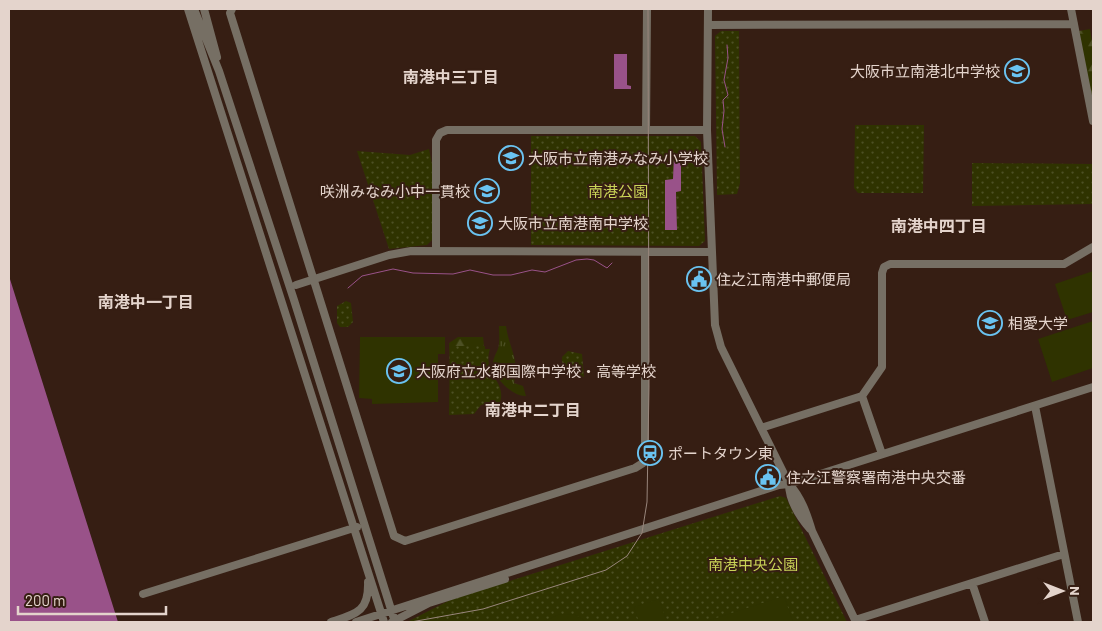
<svg xmlns="http://www.w3.org/2000/svg" width="1102" height="631" font-family="Barlow,'Noto Sans JP',sans-serif">
<defs>
<pattern id="grass-tufts" width="24" height="20" patternUnits="userSpaceOnUse" patternTransform="scale(1.25)"><rect width="24" height="20" fill="#2f3300"/><path d="M3 7l-1-3M5 7V3M7 7l1-3M15 17l-1-3M17 17v-4M19 17l1-3" fill="none" stroke="#4d5024"/></pattern>
<pattern id="forest-firs" width="22" height="20" patternUnits="userSpaceOnUse" patternTransform="scale(1.25)"><rect width="22" height="20" fill="#2f3300"/><path d="M5 1l3.5 6h-7zM16 11l3.5 6h-7z" fill="#4d5024"/></pattern>
<pattern id="park-dots" width="8" height="8" patternUnits="userSpaceOnUse" patternTransform="scale(1.25)"><rect width="8" height="8" fill="#2f3300"/><path d="M2 2h.1M6 6h.1" fill="none" stroke="#4d5024" stroke-width="1.8" stroke-linecap="round"/></pattern>
</defs>
<rect width="100%" height="100%" fill="#361e13"/>
<path fill="url(#grass-tufts)" d="M499,326H506C509,348 520,360 514,383L523,386L526,396C513,397 493,378 493,364C493,358 496,354 498,349C500,343 499,333 499,326Z"/>
<path fill="url(#forest-firs)" d="M1090,29L1093,47V104L1079,31Z
M458,337H483L484,345L450,372L449,343Z"/>
<path fill="url(#park-dots)" d="M721,31H739L740,183L737,194L717,195L715,36Z
M855,125H924L923,193H858L854,188Z
M531,136H695L701,142L705,241L699,246L531,245Z
M429,149L432,164V240L427,245L389,249L357,151L410,155Z
M972,163L1093,164V204L972,206Z
M346,301L351,303L353,322L348,327H340L337,323V306Z
M450,346H485V349H490C482,374 507,382 500,402L481,405L474,414L449,415Z
M568,351L582,354L584,377L573,375L562,365V357Z
M780,496L786,498L847,622H407L452,599Z"/>
<path fill="#2f3300" d="M1093,271V312L1067,320L1055,284Z
M1093,321V368L1052,382L1038,339Z
M360,337H445V354H438V402L372,404V399L359,398Z
M784,596L793,622H704Z
M659,599L667,622H639L634,607Z
M574,614L587,622H542L558,615Z"/>
<path fill="#995289" d="M614,54H627V85L631,86V89H614Z
M674,154H684V162H681V191L676,192L677,230H665V180L673,179Z
M9,276L118,622H9Z"/>
<g fill="none" stroke-linecap="round" stroke-linejoin="round">
<path stroke="#995289" stroke-width="1" d="M911,9H918
M935,9H951
M725,147L722,129L724,111L723,100L728,95L724,80L728,58L727,45
M348,288L362,276L393,269L413,273L453,274L470,270L493,275H511L532,270L545,272L576,260L587,259L594,260L607,268L612,263"/>
<path stroke="#766f64" stroke-width="8" d="M188,9L384,622
M194,9L219,71L294,300L395,622
M204,9L217,57
M232,9L230,13L394,536L405,541L635,468L643,463L645,456V252
M708,9L707,130L715,325L721,347L789,484C801,497 807,514 812,531L856,622
M1071,9L1093,121
M708,25L1074,24
M646,130L647,9
M436,251V140L440,133L447,130H707
M296,285L389,255L411,251L712,252
M862,396L882,454
M1035,406L1078,622
M761,428L862,396L882,367V273L884,267L890,264H1064L1093,247
M789,484C789,501 799,516 810,529
M972,583L985,622
M143,594L357,527
M855,620L1064,554
M331,622C356,614 369,612 368,582
M356,622L779,485L789,484L1093,387
M392,622L429,603L505,579"/>
<path stroke="#99867c" stroke-width="1" d="M411,622L483,609L606,570L627,556L642,533L647,502L649,387L648,9"/>
</g>
<defs>
<symbol id="school-ring" viewBox="-11 -11 22 22"><circle r="9.5" fill="#361e13" stroke="#6ac3f1" stroke-width="1.5"/><path d="M0-5L7-2L0 1L-7-2ZM-4 1L0 2.5L4 1V4Q0 6-4 4Z" fill="#6ac3f1"/></symbol>
<symbol id="civic-ring" viewBox="-11 -11 22 22"><circle r="9.5" fill="#361e13" stroke="#6ac3f1" stroke-width="1.5"/><path d="M-.6-6.5H3V-4.5H.6V-3L4-1V1h2V6H-6V1h2V-1L-.6-3ZM-1.2 2.5V6h2.4V2.5Z" fill="#6ac3f1"/></symbol>
<symbol id="university-ring" viewBox="-11 -11 22 22"><circle r="9.5" fill="#361e13" stroke="#6ac3f1" stroke-width="1.5"/><path d="M0-5L7-2L0 1L-7-2ZM-4 1L0 2.5L4 1V4Q0 6-4 4Z" fill="#6ac3f1"/></symbol>
<symbol id="station-ring" viewBox="-11 -11 22 22"><circle r="9.5" fill="#361e13" stroke="#6ac3f1" stroke-width="1.5"/><path d="M-3-6H3Q5-6 5-4V2Q5 4 3 4L4.5 6H3L1.5 4h-3L-3 6H-4.5L-3 4Q-5 4-5 2V-4Q-5-6-3-6ZM-3.5-4v3h7v-3ZM-3.5 1v1.5H-2V1ZM2 1v1.5H3.5V1Z" fill="#6ac3f1"/></symbol>
</defs>
<g fill-rule="evenodd">
<use href="#school-ring" x="1003" y="57" width="28" height="28"/>
<use href="#school-ring" x="497" y="144" width="28" height="28"/>
<use href="#school-ring" x="473" y="177" width="28" height="28"/>
<use href="#school-ring" x="466" y="209" width="28" height="28"/>
<use href="#civic-ring" x="685" y="265" width="28" height="28"/>
<use href="#university-ring" x="976" y="309" width="28" height="28"/>
<use href="#school-ring" x="385" y="357" width="28" height="28"/>
<use href="#station-ring" x="636" y="439" width="28" height="28"/>
<use href="#civic-ring" x="754" y="463" width="28" height="28"/>
</g>
<g text-anchor="middle" dominant-baseline="central" stroke-width="4" stroke-linejoin="round" paint-order="stroke">
<g font-size="15" fill="#e4d4cc" stroke="#361e13" text-anchor="start">
<text x="1000" y="71" text-anchor="end">大阪市立南港北中学校</text>
<text x="528" y="158">大阪市立南港みなみ小学校</text>
<text x="470" y="191" text-anchor="end">咲洲みなみ小中一貫校</text>
<text x="498" y="223">大阪市立南港南中学校</text>
<text x="716" y="279">住之江南港中郵便局</text>
<text x="1008" y="323">相愛大学</text>
<text x="416" y="371">大阪府立水都国際中学校・高等学校</text>
<text x="668" y="453">ポートタウン東</text>
<text x="786" y="477">住之江警察署南港中央交番</text>
</g>
<g font-size="15" fill="#c9d357" stroke="#361e13">
<text x="618" y="191">南港公園</text>
<text x="753" y="564">南港中央公園</text>
</g>
<g font-size="16" font-weight="bold" fill="#e4d4cc" stroke="#361e13">
<text x="451" y="76">南港中三丁目</text>
<text x="939" y="225">南港中四丁目</text>
<text x="146" y="301">南港中一丁目</text>
<text x="533" y="409">南港中二丁目</text>
</g>
</g>
<rect width="1102" height="631" fill="none" stroke="#e4d4cc" stroke-width="20"/>
<g transform="translate(1062 591) rotate(90)" stroke="#361e13" stroke-width="4" paint-order="stroke">
<path d="M0-4L9 19L0 12L-9 19Z" fill="#e4d4cc"/>
<text y="-8" font-size="14" font-weight="bold" text-anchor="middle" fill="#e4d4cc">N</text>
</g>
<path d="M18 606v8h148v-8" fill="none" stroke="#e4d4cc" stroke-width="2.5"/>
<text x="25" y="606" font-size="15" fill="#e4d4cc" stroke="#361e13" stroke-width="4" paint-order="stroke">200 m</text>
</svg>
